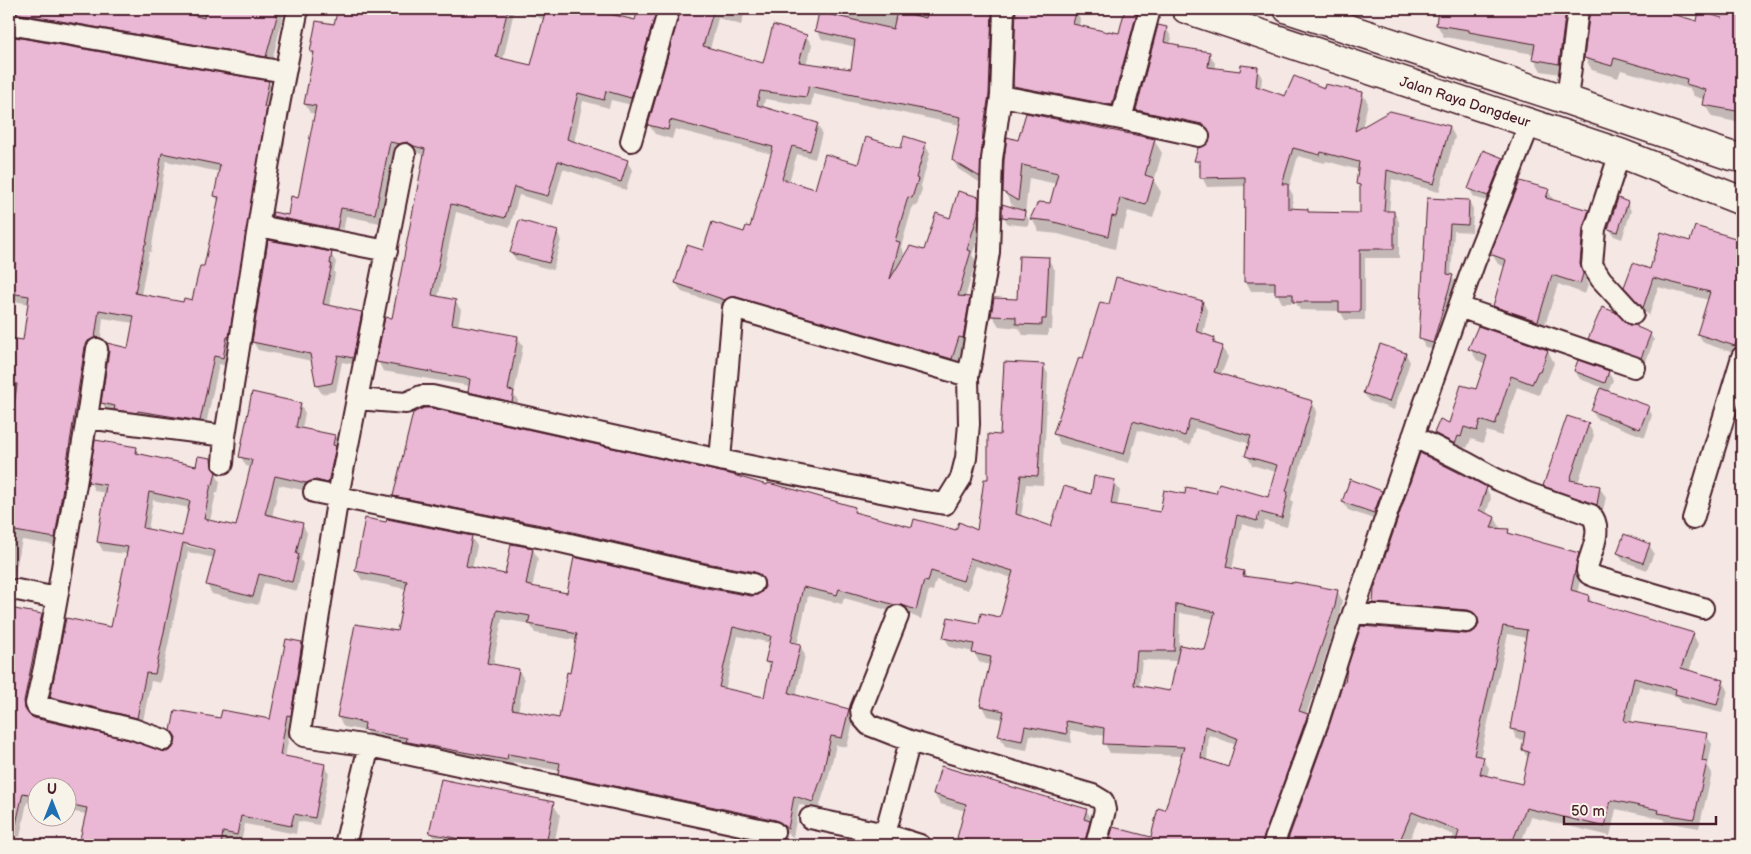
<svg xmlns="http://www.w3.org/2000/svg" width="1751" height="854" font-family="'Balsamiq Sans',sans-serif">
<rect width="100%" height="100%" fill="#f4e7e4"/>
<filter id="ink" filterUnits="userSpaceOnUse"><feTurbulence type="fractalNoise" baseFrequency=".02" numOctaves="2"/><feDisplacementMap in="SourceGraphic" scale="10" xChannelSelector="R" yChannelSelector="G"/><feConvolveMatrix kernelMatrix="1 2 1 2 8 2 1 2 1" color-interpolation-filters="sRGB"/></filter>
<g filter="url(#ink)">
<path fill="#0003" fill-rule="evenodd" d="M9,9H285L271,65L9,22Z
M339,9H599L600,13L636,22L640,9H667L636,106L611,100L609,108L583,101L574,143L627,161L632,170L626,190L563,169L553,205L519,195L510,227L456,212L438,298L455,301L461,310L458,326L518,337L523,346L514,394L518,401L516,410L474,401L469,392L470,386L383,371L378,361L393,319L425,156L413,151L405,153L394,151L380,223L346,216L342,238L278,225L273,216L289,217L299,199L316,114L310,113L305,104L314,57L312,52L335,25ZM514,11L544,19L531,67L503,60ZM293,219L343,229V232L293,222Z
M682,9H746L741,25L718,18L710,49L763,64L806,36L812,45L806,64L852,70L856,47L822,39L816,30L821,10L818,9H1002L984,185L958,169L953,160L960,125L813,94L811,106L765,99L763,108L817,124L822,133L815,159L797,154L789,182L816,190L859,165L902,149L925,144L930,153L921,186L922,189L917,206L913,205L901,247L904,253L902,260L925,252L951,219L978,198L983,207V224L972,255L976,261L965,298H969L974,307L957,368L731,308L682,292L676,283L703,251L745,234L750,229L772,154L675,129L672,139L655,134L649,125Z
M1017,9H1063L1076,12L1081,21L1080,26L1120,35L1126,9H1138L1143,17L1117,114L1020,95L1014,86Z
M1440,9H1625L1639,13L1640,9H1650L1697,22L1723,19L1726,9H1742V123L1712,117L1705,105L1706,100L1694,96L1690,89L1621,70L1618,78L1592,70L1585,58L1591,10L1588,9L1566,75L1541,71L1534,58V54L1477,44L1476,42L1444,37L1437,25Z
M1166,28L1172,38L1170,44L1180,49L1209,53L1215,63L1214,69L1241,73L1257,68L1262,78L1261,89L1285,97L1325,90L1363,94L1368,103L1362,128L1450,127L1455,137L1439,192L1392,179L1389,212H1394L1399,222V258H1365V320H1345L1340,311L1300,310L1296,303H1282L1276,291H1251L1246,281L1247,186L1207,187L1202,177L1201,171L1196,161L1208,145L1212,135L1142,119L1137,110ZM1298,156L1325,163L1326,161L1359,170L1357,183L1361,191L1362,215L1309,213L1307,210L1293,209V195L1289,188Z
M9,37L268,82L273,91L227,366L219,364L205,429L107,411L102,403L129,350L134,323L103,318L100,346L60,546L22,540L12,588L9,590V417L13,418L17,392L9,390V339L24,341L29,304L9,300ZM166,161L220,172L215,196L219,203L205,268L193,302L184,304L141,295L149,252H151Z
M1154,140L1162,153L1154,181L1161,192L1153,218L1128,211L1123,230L1119,229L1115,249L1058,234L1039,232L1032,219L1039,203L1051,204L1057,184L1029,178L1025,214L1029,220L1028,226L1008,224L1003,216L1019,209L1012,205L1004,191L1019,141Z
M1503,159L1507,167L1493,203L1474,197L1470,189Z
M1548,190L1554,201L1588,211L1594,221L1588,239L1585,275L1588,285L1585,294L1558,284L1543,331L1500,316L1494,306L1506,267L1498,264L1492,254Z
M1429,199L1469,201L1473,209L1472,232L1454,231L1451,276L1457,284L1437,350L1425,347L1421,339Z
M1627,203L1631,211L1622,239L1614,236L1609,228Z
M557,232L561,240L553,270L516,260L511,252Z
M1729,237L1742,242V349L1740,355L1704,343L1698,334L1709,300L1658,287L1649,316L1631,297L1626,287L1691,242Z
M331,254L336,262L334,271L335,274L329,306L361,313L366,321L357,365L342,362L336,391L322,394L317,386L312,361L258,350L253,342Z
M1048,259L1055,270L1052,330H1048V336L1023,335L1019,328L999,326L992,315L1018,301Z
M1203,302L1208,312L1203,334L1214,339L1218,346L1222,347L1228,357L1221,375L1312,402L1317,411L1291,499L1293,502L1287,527L1265,521L1262,530L1242,524L1232,569L1244,572L1247,577L1337,591L1342,600L1339,616L1306,715L1313,725L1269,845H1109L1114,828L1152,838L1166,811L1183,756L1110,753L1105,744V736L1070,730L1072,743L1030,735L1027,750L1005,746L1000,736L1003,719L987,716L982,706L990,665L979,662L974,652L950,647L945,638L1001,619L1012,578L976,566L968,590L936,580L933,591L929,590L921,619L908,614H901L844,598L842,604L808,596L797,645H800L805,655L796,696L849,710L854,719L847,747L836,745L827,783L818,811L799,804L793,837L783,830L565,783L560,774V771L513,762L512,769L371,740L366,731L344,727L338,717L398,633L406,589L362,580L356,571L471,537L477,546L472,569L506,575L533,549L538,559L532,588L568,595L701,588L751,597H757L763,593L766,586V584L762,582L399,505L394,495L854,508L857,514L912,529L978,531L989,481L1002,436L1043,365L1048,374L1043,485L1026,484L1021,517L1052,528L1092,496L1114,482L1120,491L1117,506L1161,513L1186,496L1216,494L1269,499L1276,472L1252,465L1247,456L1251,444L1195,428L1190,445L1138,430L1129,463L1060,444L1055,434L1084,360L1109,306ZM1180,613L1214,619L1206,652L1179,646ZM502,619L530,624L535,633L574,640L577,642L572,675L560,719L518,712L524,680L519,670L493,665ZM738,636L771,643L766,662L771,670L765,698L725,690ZM1142,660L1178,661L1171,692L1139,687ZM1209,735L1236,745L1229,768L1207,761Z
M1629,326H1637L1638,329L1650,334L1654,340L1645,364L1593,345L1589,339Z
M1478,327L1548,351L1554,363L1546,383L1544,382L1539,395L1517,387L1502,436L1487,431L1483,443L1471,439L1467,448L1465,447L1462,455L1442,445L1436,433L1449,424L1477,391L1486,364L1477,360L1470,349Z
M1406,354L1410,362L1394,410L1369,401L1364,393Z
M1575,371L1608,372L1613,380L1608,392L1648,407L1652,415L1645,437L1597,419L1592,411L1601,387L1580,379Z
M300,404L305,413L302,429L335,436L340,445L333,491L312,492L279,485L272,517L302,524L307,533L301,560L303,564L297,591L264,583L258,605L212,594L207,585L214,558L188,552L160,683L151,681L142,726L56,706L51,697L112,628L127,554L103,551L98,542L106,493L95,491L90,482L136,448L141,455L197,467L211,459L216,469L217,476L220,482L218,493H216L210,521L237,527L252,467L246,466L241,457ZM153,500L189,508L183,538L148,530ZM187,543L221,551L220,553L187,546Z
M1588,424L1594,435L1578,483L1599,487L1606,497L1602,515L1551,496L1545,486Z
M1486,488L1491,498L1486,514L1495,518L1500,527L1499,530H1508L1511,535L1578,554L1584,564L1577,593L1589,596L1593,604L1693,634L1698,644L1689,672L1723,681L1728,690L1722,713L1682,703L1678,697L1639,686L1631,723L1706,735L1712,744L1708,766L1712,773L1699,828L1665,822L1663,819L1616,809L1610,836L1531,817L1520,845H1449L1454,835L1418,821L1407,845H1287L1332,723L1466,635L1473,634L1478,629L1480,621L1475,619L1380,612L1374,602ZM1508,634L1527,638L1512,729L1517,739L1525,740L1523,750L1529,760L1523,785L1487,777L1489,768L1483,759L1480,758Z
M1381,492L1386,500L1379,521L1348,510L1343,502Z
M1649,545L1654,553L1647,570L1623,561L1618,552Z
M41,616L46,624L28,710L29,716L167,753L173,750L176,745L177,738L172,730L221,720H271L302,643L306,651L285,757L324,765L329,773L319,825L298,821L296,834L245,824L241,842L227,840L226,845H85L82,839L87,814L68,811V786H38V805L27,802L20,837L9,835V629H11Z
M934,794L1086,810L1092,819L1090,824L1095,831L1091,845H957L966,811L940,804Z
M553,804L560,815L554,845H446L437,844L431,832Z"/>
<path fill="#eab7d4" stroke="#4a1f2b" fill-rule="evenodd" d="M9,9H170L204,18L206,9H279L266,57L9,12Z
M338,9H508L496,57L531,65L546,9H589L635,20L638,9H657L631,98L606,91L604,100L578,93L567,139L628,160L621,182L558,161L548,196L514,187L505,218L451,204L432,295L456,300L452,324L518,336L508,390L514,391L512,402L468,392L470,379L376,362L385,317L392,318L425,149L414,146L407,142L400,144L390,142L375,214L341,208L337,229L272,216L273,212L288,215L291,196L298,198L316,106L304,104L314,52H310L316,21L334,24Z
M681,9H714L703,46L763,63L773,25L807,35L799,62L851,69L855,40L815,31L819,12L893,29L897,11L926,18L928,9H992L989,95L983,132L980,177L952,160L961,117L809,86L806,97L760,91L757,105L818,123L810,151L792,146L782,179L815,189L825,154L858,164L866,137L901,148L904,136L926,143L916,178L918,179L912,198L908,197L895,241L900,242L890,279L910,246L924,250L936,213L950,218L958,191L979,197L978,214L967,250L971,251L958,296L970,297L963,338L959,337L952,359L736,297H730L725,300L675,283L687,245L703,250L712,222L744,232L746,226L750,227L773,147L670,120L668,130L648,125Z
M1016,9H1077L1073,24L1108,32V31L1119,33L1125,9H1138L1112,105L1013,86Z
M1438,9H1566L1559,64L1532,59L1535,44L1469,32V30L1436,25Z
M1590,9H1655L1697,21L1699,11L1722,18L1725,9H1742V112L1703,105L1706,90L1686,84L1687,79L1614,58L1612,66L1584,58Z
M1158,25L1167,27L1164,42L1179,45V47L1210,52L1208,67L1240,71L1241,65L1258,67L1256,86L1285,96L1294,76L1324,88L1325,84L1363,92L1355,131L1390,111L1450,126L1434,184L1387,170L1384,211H1394V249H1360V312H1339V302H1293V294H1275V282H1244L1245,177L1200,178V161H1194L1198,148L1207,144L1210,139V133L1207,128L1202,124L1136,110ZM1293,148L1320,155L1321,152L1359,162L1356,184L1360,185V213L1308,212V209L1288,208V184H1282Z
M9,36L269,81L264,107H267L229,337H227L223,358L214,356L200,421L138,411L137,413L114,410L115,406L101,403L109,351L107,343L128,348L134,316L99,310L95,338L88,341L85,347L55,538L9,530V440L17,384L9,383V338L23,340L29,296L9,293ZM162,153L220,165L214,196L219,197L204,266H200L192,300L184,298L183,302L135,293L145,244H146Z
M1026,113L1155,139L1145,175L1154,178L1146,205L1120,198L1116,217L1112,216L1108,236L1050,221L1030,219L1038,202L1050,203L1058,173L1022,165L1018,201L1003,192L1004,160L1007,137L1018,140Z
M1483,150L1503,158L1488,196L1468,189Z
M1520,181L1549,189L1546,198L1589,210L1583,228L1580,264L1583,274L1580,284L1552,275L1538,321L1493,306L1506,260L1490,254Z
M1427,198L1469,200L1468,225L1450,224L1447,274L1453,275L1433,343L1419,339Z
M1618,198L1628,202L1618,232L1608,229Z
M1002,204L1025,211L1024,219L1002,217Z
M519,220L558,231L549,263L510,253Z
M1695,226L1742,240V324L1735,346L1697,334L1710,292L1653,278L1643,308L1624,287L1633,263L1650,269L1661,232L1690,241Z
M268,240L332,252L330,264H332L323,304L362,312L353,358L338,355L332,383L316,386L310,354L252,342Z
M1019,256L1049,257L1046,319H1042V325L1016,324V317L991,316L994,298L1017,299Z
M1116,277L1203,301L1196,331L1215,338L1213,343L1223,346L1214,372L1313,401L1286,491L1288,492L1282,518L1259,512L1257,521L1237,515L1226,567L1244,571L1243,576L1294,583V582L1338,590L1335,606L1299,711L1308,714L1261,845H1108L1113,827L1151,837L1158,808L1165,810L1184,747L1103,744L1104,728L1066,721L1067,734L1025,726L1022,741L998,736L1004,711L980,706L991,657L972,653L974,644L943,638L948,617L979,623L981,613L1000,617L1013,571L970,558L963,581L931,571L928,582L924,581L916,610L902,605H895L839,589L837,595L803,587L791,642L801,644L789,693L849,709L842,738L831,736L823,773L813,802L794,796L788,829L776,820L558,774L560,763L508,754L507,760L408,742H406L407,738L364,730L365,723L337,717L355,624L397,631L407,581L355,571L365,518L386,522L387,519L472,536L466,566L505,574L511,544L533,548L526,585L567,593L574,557L701,587L751,596L757,595L762,591L765,587L764,580L760,575L755,572L706,563L551,527L393,496L413,413L424,408H431L730,474L767,485L768,483L796,490L855,507L854,512L912,527L914,519L956,530L959,522L977,530L984,479H988V434L1000,435L1004,362L1044,364L1038,476L1021,475L1016,514L1051,526L1064,486L1091,494L1094,476L1115,480L1111,504L1160,512L1164,490L1185,494L1186,487L1216,493L1219,483L1268,497L1277,465L1245,456L1251,436L1190,419L1185,436L1133,421L1124,454L1053,434L1079,357L1083,358L1100,302L1109,304ZM1176,604L1215,612L1205,650L1180,645L1170,691L1134,685L1137,651H1174ZM497,610L530,616L528,624L568,631V632L577,634L570,673L567,672L559,718L512,709L519,669L487,663ZM733,627L771,636L765,662L771,663L764,697L719,687ZM1205,726L1237,738L1228,767L1201,758Z
M1602,307L1615,312L1629,325H1637V327L1651,333L1641,358L1588,339Z
M1478,326L1548,350L1540,372L1538,371L1532,384L1511,376L1495,425L1480,420L1477,431L1464,427L1461,437L1458,436L1455,444L1434,433L1440,419L1449,423L1461,385L1476,389L1487,356L1468,349Z
M1380,344L1406,353L1389,402L1363,393Z
M1578,360L1609,371L1605,383L1574,371Z
M1600,388L1649,406L1640,429L1591,411Z
M252,392L301,403L296,427L335,435L333,445L336,446L328,483L316,480L306,483L275,476L265,514L303,523L296,554H299L292,582L259,574L253,597L206,585L215,551L183,543L155,674L146,673L137,718L50,697L66,618L111,627L128,547L97,542L106,485L88,482L95,440L137,447L136,453L196,466L198,456L211,458L212,468L216,472L213,485L211,484L204,519L236,526L252,460L239,457ZM149,492L190,501L182,536L143,528Z
M1567,416L1589,423L1570,480L1600,486L1597,505L1543,486Z
M1420,453L1487,487L1479,510L1495,517L1491,528L1509,529L1508,533L1579,553L1571,590L1589,595L1588,601L1694,633L1681,668L1724,680L1717,705L1675,694L1676,689L1634,678L1624,721L1707,733L1702,761L1707,762L1694,819L1658,813L1659,810L1611,800L1605,827L1526,808L1511,845H1455L1459,831L1412,812L1398,845H1333L1321,841L1320,845H1286L1330,723L1343,682H1345L1347,668L1361,626L1466,634L1473,632L1477,628L1479,623L1477,616L1473,612L1468,610L1373,603L1374,589ZM1503,626L1527,630L1510,729L1525,732L1522,750L1529,752L1522,784L1480,774L1484,757L1474,755Z
M1350,479L1382,491L1374,513L1342,502Z
M1624,534L1650,544L1643,563L1617,553Z
M9,608L42,614L24,701L25,709L29,715L34,718L130,740L161,751L167,752L172,749L175,744L176,737L171,731L175,710L220,718L222,710L270,719L286,639L302,642L291,716L287,715L280,755L325,764L315,818L294,814L291,826L241,816L237,835L223,832L221,845H109L80,839L87,808L68,804V786H38V796L23,793L16,824H9Z
M941,766L1087,809L1084,819L1090,821L1084,845H986L957,838L966,804L933,794Z
M441,779L554,802L546,845H474L475,842L429,833Z"/>
<g fill="none" stroke-linecap="round" stroke-linejoin="round">
<defs>
<path id="minor" d="M9,24L285,72
M1001,96L1121,119L1199,136
M1567,100L1578,9
M1121,119L1150,9
M631,141L669,9
M1620,153L1595,229L1592,265L1601,279L1633,314
M405,154L338,496L300,732L304,736L369,746L774,832
M259,226L387,251
M1459,307L1634,367
M97,349L87,418L57,598L46,659L36,704L37,706L133,729L164,740
M357,399L406,403L421,396H432L720,460L921,500L945,504L961,478L966,458L969,424L968,376L972,357L989,252L992,159L1001,96L1004,9
M87,418L225,436
M1413,436L1467,463L1496,479L1528,493L1591,515C1603,528 1592,550 1588,564L1587,571L1589,574L1596,577L1703,608
M720,460L733,308L968,376
M223,463L225,436C248,294 268,150 298,9
M314,492L548,539L704,575L753,584
M1693,519L1742,357
M9,591L17,590L57,598
M1353,613L1467,622
M898,616L861,709L862,717L869,725L910,741L1093,795L1103,801L1105,810L1103,818L1096,845
M810,818L885,834L920,845
M885,834L910,741
M345,845L369,746
M1273,845L1319,719L1344,640L1419,419L1475,261L1530,123"/>
<path id="highway" d="M1186,9L1620,153L1742,201
M1288,9L1567,100L1728,155L1742,158"/>
</defs>
<use href="#minor" stroke="#4a1f2b" stroke-width="24"/>
<use href="#highway" stroke="#4a1f2b" stroke-width="31"/>
<use href="#minor" stroke="#f7f3e8" stroke-width="20"/>
<use href="#highway" stroke="#f7f3e8" stroke-width="28"/>
</g>
</g>
<g text-anchor="middle" dominant-baseline="central" stroke-width="4" stroke-linejoin="round" paint-order="stroke">
<g font-size="14" fill="#4a1f2b" stroke="#f7f3e8">
<text transform="translate(1465 102) rotate(18)">Jalan Raya Dangdeur</text>
</g>
</g>
<rect width="1751" height="854" fill="none" stroke="#f7f3e8" stroke-width="30"/>
<rect x="15" y="15" width="1721" height="824" fill="none" stroke="#4a1f2b" stroke-width="2" filter="url(#ink)"/>
<g transform="translate(52 802)"><circle r="24" fill="#f7f3e8" stroke="#b29e9c"/>
<path d="M0-4L9 19L0 12L-9 19Z" fill="#1f6fb2"/>
<text y="-8" font-size="14" font-weight="bold" text-anchor="middle" fill="#4a1f2b">U</text>
</g>
<path d="M1564 816v8h152v-8" fill="none" stroke="#4a1f2b" stroke-width="2.5"/>
<text x="1571" y="816" font-size="15" fill="#4a1f2b" stroke="#f7f3e8" stroke-width="4" paint-order="stroke">50 m</text>
</svg>
